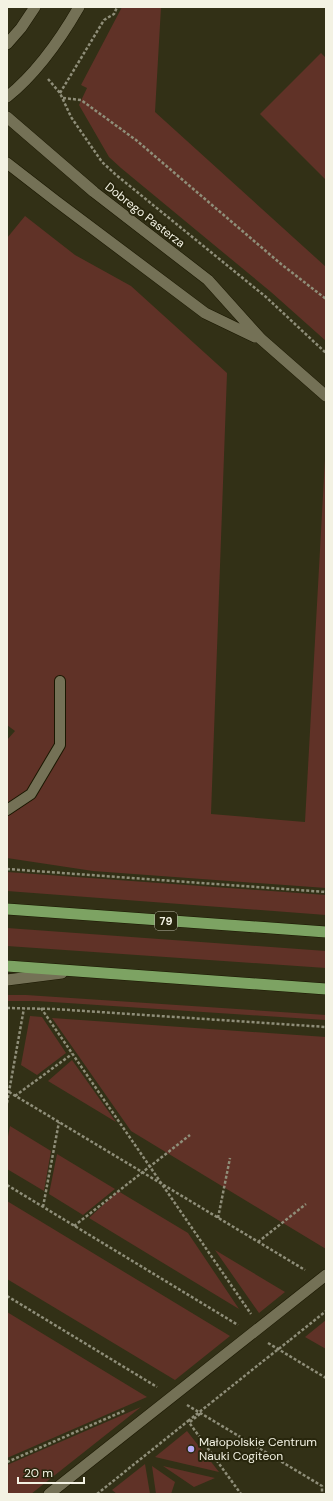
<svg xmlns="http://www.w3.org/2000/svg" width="333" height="1501" font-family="'DM Sans',sans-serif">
<rect width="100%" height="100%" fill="#323016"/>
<path fill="#603227" d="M122,7H161L155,112L326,267V341L271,292L121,168L109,157L79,105L87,88L81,85Z
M321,53L326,58V180L260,114Z
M25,216L75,255L131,286L227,373L211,814L305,822L326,441V888L93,871L7,858V740L15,731L7,725V238Z
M7,872L326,895V915L7,891Z
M7,928L326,951V968L7,946Z
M7,995H26L326,1015V1020L37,1001H7Z
M30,1016L42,1017L66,1053L37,1075L21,1065Z
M52,1018L326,1037V1249L131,1131Z
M72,1060L116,1122L48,1081Z
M10,1126L51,1151L44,1191L7,1169V1142Z
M57,1154L115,1189L83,1215L49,1194Z
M118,1191L188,1233L239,1309L89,1218Z
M7,1201L230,1336L175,1380L7,1279Z
M215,1250L285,1292L259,1313Z
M7,1312L147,1397L7,1458Z
M326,1320V1349L305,1337Z
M141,1407L31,1494H7V1465Z
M187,1431L219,1472L155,1457Z
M145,1464L150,1494H117L112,1490Z
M152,1466L175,1482L171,1494H156Z
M163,1466L215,1478L194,1487Z"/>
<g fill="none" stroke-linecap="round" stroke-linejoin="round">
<defs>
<path id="service" d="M7,810L31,794L60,745V681"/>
<path id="minor" d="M49,1494L326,1275"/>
<path id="tertiary" d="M7,44L21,28L35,7
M7,97C37,73 60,40 79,7
M7,117L94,192L208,280L261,339L326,396
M7,163L56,201L205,313L255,337
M7,980L62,973"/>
<path id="primary" d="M7,909L326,932
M7,966L326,989"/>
</defs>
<use href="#service" stroke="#1a1701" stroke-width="12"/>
<use href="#minor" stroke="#1a1701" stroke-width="12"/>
<use href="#tertiary" stroke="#1a1701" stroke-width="12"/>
<use href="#primary" stroke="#1a1701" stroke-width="12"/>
<path stroke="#8f8e79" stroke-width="2.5" stroke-dasharray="3 2" stroke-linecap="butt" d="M48,79L60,93L71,117L102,162L115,174L266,297L326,353
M60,93L104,20L114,14L117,7
M63,98L81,100L136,140L281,264L326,299
M7,869L326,892
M7,1008L54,1009L326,1027
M41,1008L251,1314
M9,1092L305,1270
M15,1096L72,1054
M7,1103L24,1008
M7,1185L238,1325
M43,1207L59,1122
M218,1218L230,1158
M74,1226L190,1135
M258,1242L306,1204
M7,1296L157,1387
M290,1340L326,1311
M268,1343L326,1378
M212,1402L267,1358
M187,1405L322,1486V1494
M190,1422L201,1413
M7,1462L126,1410
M97,1494L188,1421L241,1494"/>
<use href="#service" stroke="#747156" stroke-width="10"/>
<use href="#minor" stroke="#747156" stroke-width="11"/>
<use href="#tertiary" stroke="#747156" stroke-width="11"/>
<use href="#primary" stroke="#7da363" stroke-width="11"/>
<path stroke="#8f8e79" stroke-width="2.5" stroke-dasharray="3 2" stroke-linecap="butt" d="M267,1358L290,1340
M188,1421L212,1402"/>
</g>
<circle fill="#b8abf7" stroke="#28260d" stroke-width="1.5" cx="191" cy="1449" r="4"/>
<g text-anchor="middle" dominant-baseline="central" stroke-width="4" stroke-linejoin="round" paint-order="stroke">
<rect fill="#28260d" stroke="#b6b5a3" stroke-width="1" x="155" y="912" width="22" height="18" rx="3"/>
<g font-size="11" font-weight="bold" fill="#f3f2e3">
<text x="166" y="921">79</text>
</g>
<g font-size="12" fill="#f3f2e3" stroke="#28260d">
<text transform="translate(145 215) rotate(38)">Dobrego Pasterza</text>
</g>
<g font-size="12" fill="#f3f2e3" stroke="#28260d" text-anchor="start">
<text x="199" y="1442">Małopolskie Centrum<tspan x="199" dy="14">Nauki Cogiteon</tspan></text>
</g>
</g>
<rect width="333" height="1501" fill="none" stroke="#f3f2e3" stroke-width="16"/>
<path d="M18 1477v6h66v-6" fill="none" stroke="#f3f2e3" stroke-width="2"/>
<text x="24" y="1477" font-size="12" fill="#f3f2e3" stroke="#28260d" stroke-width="3" paint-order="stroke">20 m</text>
</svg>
